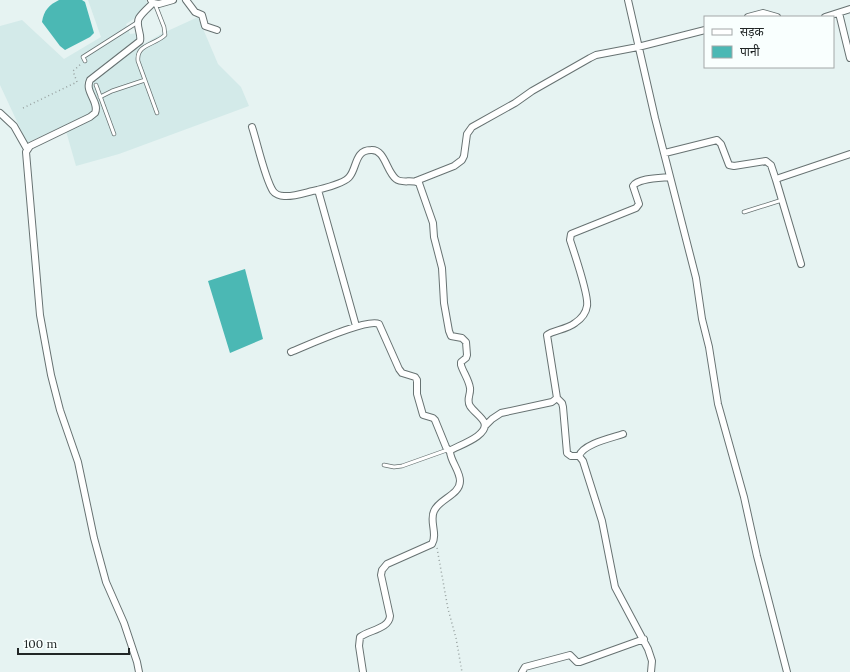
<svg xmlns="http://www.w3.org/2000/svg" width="850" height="672" font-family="Lora,'Noto Sans Devanagari',serif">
<rect width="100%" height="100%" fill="#e6f3f2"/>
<path fill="#d3eae9" d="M88,0H146L147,4L135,18L126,24L130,34L138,33L139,37L135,42L84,82L93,107L91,113L27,143L0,85V26L22,20L64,59L101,37Z
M198,17L218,64L241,87L249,106L119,154L76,166L66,131L99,114L100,110L91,87L93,82L134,50L161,34Z"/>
<path fill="#4bb8b4" d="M59,0H82L85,2L94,33L90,37L65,50L60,46L42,22C44,10 49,5 59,0Z
M245,269L263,339L230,353L208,281Z"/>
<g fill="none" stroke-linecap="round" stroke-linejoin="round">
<defs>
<path id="lane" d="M155,4L164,27L165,35C155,45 136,44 138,61L157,113
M85,61L83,57L138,22
M96,85L114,134
M100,97L112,91L145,80
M744,212L782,200
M384,465L394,467L402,466L447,450"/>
<path id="street" d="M186,0L195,12L202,15L205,26L217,30
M628,0L655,118L696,278L702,319L709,347L718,404L744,497L757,556L787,672
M153,3L159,4L173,0
M839,13L850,58
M748,17L763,13L777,17
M825,17L850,9
M0,113L14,126L27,149
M252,127C257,142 265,179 273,191C275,194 280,196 284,196C294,197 307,192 317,190C325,188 346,183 350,176C357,167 355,150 371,150C385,149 386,171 396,179C402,184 412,179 419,183L433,223L434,237L442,268L444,303L449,331L451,336L462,338L466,342L467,355L466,358L461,362V365C463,372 469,380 470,388C471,394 466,400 470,406C474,412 481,416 484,422C490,435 460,445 451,450L450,452C451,462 460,471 460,481C460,495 439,499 434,511C429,521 438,534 432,544L387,564L382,570L381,575L390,616C389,629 369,630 360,637L359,646L363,672
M665,153L717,140L721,144L729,165L734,166L766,161L771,165L776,180
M416,181L454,166L462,160L464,156L467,134L472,127L515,103L532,91L590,58L596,55L638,47L705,30
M318,190L356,326
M801,264L776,180L779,178L850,154
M291,352C306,346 367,318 379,324L399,369L402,373L415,377L417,380V394L423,415L433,418L435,420L446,447L450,452
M557,398L562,403L563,407L567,453L571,456H579L583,461L602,521L615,587L648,649L652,661L651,672
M485,426L492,419L501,413L552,402L557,398L547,335C553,330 566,330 575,323C581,319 586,313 587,306C589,296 574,252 570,240L571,234L636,208L639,204L633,186C638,178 660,178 670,177
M579,456C583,444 611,438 623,434
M139,672L137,662L124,623L106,582L94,538L78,462L60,410L51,375L40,315L26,152L30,146L90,117L95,113C100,102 84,92 90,80L140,41C142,34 135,25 139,18C142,13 149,7 153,3L151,0
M522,672L525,667L570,655L577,662H580L644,639"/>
</defs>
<use href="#lane" stroke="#677272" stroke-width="4.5"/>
<use href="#street" stroke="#677272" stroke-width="8"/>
<path stroke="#97a1a0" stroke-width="1.5" stroke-dasharray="1 3" stroke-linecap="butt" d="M23,108L77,82L73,71L82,63
M437,548L448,609L456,638L462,672"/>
<use href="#lane" stroke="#fff" stroke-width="3"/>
<use href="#street" stroke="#fff" stroke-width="6"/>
</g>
<rect x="704" y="16" width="130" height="52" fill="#f9fffe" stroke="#a3a8a8"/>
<rect x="712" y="29" width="20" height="6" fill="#ffffff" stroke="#a3a8a8"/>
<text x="740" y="36" font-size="12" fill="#212626">सड़क</text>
<rect x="712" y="46" width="20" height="12" fill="#4bb8b4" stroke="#a3a8a8"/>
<text x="740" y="56" font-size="12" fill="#212626">पानी</text>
<path d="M18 648v6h111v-6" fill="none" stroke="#212626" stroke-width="2"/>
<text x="24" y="648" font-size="12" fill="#212626" stroke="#f9fffe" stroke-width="3" paint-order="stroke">100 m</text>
</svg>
